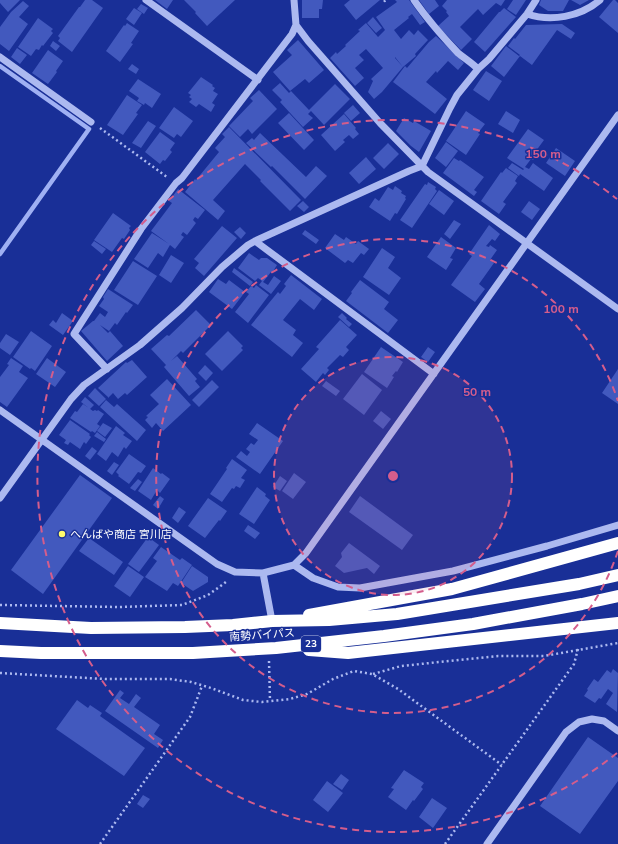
<svg xmlns="http://www.w3.org/2000/svg" width="618" height="844" font-family="'Nunito Sans','Noto Sans JP',sans-serif">
<rect width="100%" height="100%" fill="#192f97"/>
<g fill="none" stroke-linecap="round" stroke-linejoin="round">
<path stroke="#9fb0f3" stroke-width="4.5" d="M0,66L89,129L0,254"/>
</g>
<path fill="#4259be" d="M0,0H20L8,12L0,3Z
M85,0H92L103,8L72,52L58,41L60,38L58,36L79,7H80Z
M155,0H173L167,9Z
M184,0H235L207,26L195,13L196,12Z
M302,0H323L322,9H319V18H302Z
M350,0H380L356,20L344,5Z
M395,0H409L425,22L420,25L412,14L408,17L409,18L394,30L401,39L409,30L414,35L418,30L428,40L415,54L416,56L403,67L395,57V58L403,67L382,92L374,99L368,92L373,81L371,79L383,68L366,49L359,55L364,60L355,68L364,78L355,86L330,58L336,52L337,54L346,46L345,45L360,31L358,30L366,23L378,37L385,30L376,17L397,2Z
M419,0H435L439,6L429,14Z
M447,0H505L501,6L496,3L483,15L478,9L460,27L472,39L461,50L438,26L449,16L446,12L447,11L442,6Z
M513,0H526L516,15L507,9Z
M541,0H569L563,11H548L539,5Z
M571,0H589L580,5Z
M613,0H615L618,3V33L599,17Z
M23,1L29,6L19,17L28,24L9,51L0,44V27L11,12Z
M141,4L148,8L144,14L137,9Z
M134,8L142,13L134,25L126,19Z
M504,8L516,17L485,52L474,42L499,12H500Z
M373,17L382,28L376,33L367,23Z
M38,18L53,29L51,31L53,33L43,46L42,45L39,50L36,49L31,56L18,47Z
M127,23L139,31L131,43L133,44L120,62L106,51L124,25L125,26Z
M562,24L575,33L571,39L557,30L532,65L520,56L504,77L491,66L506,46L519,56L520,55L508,46L514,38L515,39L526,25Z
M436,36L464,63L458,70L448,61L437,73L436,71L426,82L447,99L435,114L393,82L405,66L407,68L429,42Z
M298,40L324,70L309,83L305,79L290,91L273,72L292,55L287,50Z
M53,41L60,46L56,51L50,46Z
M17,48L27,55L20,64L11,57Z
M48,50L63,61L56,71L57,72L48,84L32,73Z
M132,64L139,69L136,74L128,69Z
M486,71L502,81L489,101L473,90Z
M201,77L213,85L212,86L215,88L213,91L218,94L212,103L215,105L211,112L199,104L196,107L189,102L192,99L189,97L191,95L188,93Z
M138,79L161,94L152,108L145,103L144,105L137,101L139,98L129,91Z
M280,83L289,93L291,91L309,110L335,84L350,99L324,125L311,111L308,114L313,118L303,127L280,102L282,100L272,90Z
M259,90L277,109L252,134L248,129L240,137L229,126L253,101L250,98Z
M127,95L142,105L136,113L138,114L123,135L107,125Z
M353,105L360,113L351,121L344,113Z
M174,107L193,121L181,137L177,134L174,138L159,128Z
M466,111L485,124L478,133L480,134L466,155L446,141Z
M506,111L520,120L513,133L498,124Z
M289,113L314,140L304,150L278,123Z
M344,114L356,128L355,129L359,134L353,139L349,135L343,140L345,142L335,151L321,135Z
M404,118L413,123L414,121L431,131L419,152L411,146L396,131Z
M148,121L156,126L141,148L132,143Z
M229,127L301,200L290,211L260,181L261,180L245,164L213,200L225,211L218,220L185,192L195,179L196,180L219,152L215,148L225,137L222,134Z
M528,129L544,140L533,155L535,157L533,160L531,159L525,167L529,169L533,163L553,178L544,191L520,174L519,176L508,168L512,163L523,170L524,169L507,158Z
M160,132L175,143L170,150L172,152L165,161L163,160L160,164L145,152Z
M260,133L306,177L316,166L327,176L305,199L272,166L271,167L246,143L252,138L254,140Z
M446,142L458,151L446,167L435,158Z
M388,143L399,154L384,169L373,158Z
M556,148L575,161L565,176L546,163Z
M366,157L376,169L359,184L349,173Z
M454,158L459,161L460,160L484,177L474,190L477,192L474,196L443,173Z
M506,168L518,176L515,181L517,183L503,202L506,204L499,214L481,201L501,172L502,173Z
M428,182L436,187L435,189L437,191L412,228L400,220L425,184L427,185Z
M395,186L402,191L401,193L406,196L405,198L406,199L397,214L395,213L390,221L369,207L375,198L379,201L388,187L393,190Z
M178,189L205,210L198,219L195,217L193,220L196,223L187,235L183,232L181,235L184,237L175,249L170,245L163,257L158,253L148,268L134,259L152,233L169,244L151,231L172,203L169,201Z
M439,190L454,201L444,215L429,204Z
M303,201L309,207L304,212L297,206Z
M529,201L540,209L532,220L521,212Z
M113,213L131,226L129,228L130,230L124,239L122,238L112,252L94,240Z
M454,220L461,224L450,239L444,234Z
M489,225L500,234L495,241L492,239L486,246L489,247L490,245L497,250L490,260L494,263L479,284L485,289L475,302L451,285L472,256L469,254Z
M222,226L237,238L204,276L195,268L199,263L194,259Z
M240,227L246,233L241,239L234,232Z
M305,230L319,240L316,244L302,234Z
M335,234L344,240L346,237L356,244L358,241L369,249L364,255L361,253L353,263L348,260L345,263L325,248Z
M441,237L456,248L450,258L453,259L446,270L427,257Z
M94,241L106,249L102,254L91,245Z
M382,248L395,257L388,268L401,278L389,295L363,277Z
M249,253L259,260L261,258H267L277,265L272,273L271,272L263,282L268,285L274,276L281,281L271,294L259,285L262,281L258,278L255,281L238,268Z
M171,255L184,263L171,283L159,275Z
M133,261L157,276L138,305L114,290Z
M234,268L253,282L250,286L232,272Z
M291,275L322,299L314,310L300,299L283,320L296,330L293,335L303,343L292,357L251,325L278,292L280,294L286,286L284,284Z
M218,279L226,284L229,280L245,292L232,309L209,292Z
M360,280L389,302L384,309L398,320L388,333L346,301L352,293L351,292Z
M256,285L269,295L248,323L235,312L249,294L246,292L251,286L254,288Z
M108,289L133,305L127,313L126,312L117,325L115,323L109,331L100,325L108,333L110,331L123,346L107,361L81,331L93,321H94L100,313L105,317L108,312L99,306L104,299L103,297Z
M196,310L211,325L183,353L181,351L171,361L177,356L197,379L195,381L200,387L189,396L164,367L166,365L151,349L167,335L169,336Z
M62,313L73,321L63,335L49,325L53,320L56,323Z
M342,313L347,318L346,319L352,324L349,327L338,317Z
M340,320L357,335L346,347L349,350L343,357L340,355L327,368L329,370L325,375L323,373L316,382L301,369L319,349L316,347Z
M31,331L52,346L35,371L31,368L30,369L13,357Z
M228,331L243,346L241,348L243,350L222,371L205,354Z
M6,334L19,342L10,355L0,348V343Z
M381,347L403,362L397,372L396,371L392,376L394,377L387,388L364,372Z
M428,347L435,352L428,362L421,357Z
M11,358L23,366L19,372L28,378L7,407L0,402V377L9,365L7,364Z
M47,358L66,372L55,387L36,374Z
M132,360L147,377L127,395L125,393L118,399L113,393L108,398V397L98,388L126,362L127,363Z
M205,365L213,373L206,381L198,373Z
M618,369V404L602,393Z
M362,374L382,390L364,415L343,399Z
M167,379L191,405L163,431L156,423L152,428L145,420L148,417L146,416L159,404L150,395Z
M212,380L219,387L199,407L192,400Z
M326,381L340,391L336,396L322,386Z
M95,388L106,399L99,406L88,396Z
M85,397L94,405L90,409L81,402Z
M106,400L114,407L117,404L146,430L137,441L100,407Z
M83,404L93,411L95,410L97,411L98,410L104,414L97,424L100,426L95,433L92,431L91,432L70,418L75,411L77,412Z
M381,411L391,419L383,429L373,421Z
M70,420L90,434L89,435L91,437L86,444L84,442L80,449L70,442L68,445L64,443L66,440L59,435Z
M103,423L112,428L105,437L97,431Z
M257,423L283,441L260,474L236,457L241,451L247,456L250,452L246,449L251,443L254,445L258,440L249,434Z
M116,426L125,433L123,435L132,441L126,449L124,447L118,457L112,452L106,461L97,454Z
M97,432L106,439L104,442L94,436Z
M92,447L97,451L90,460L85,456Z
M129,454L146,466L141,473L138,472L129,484L118,476L119,475L116,472Z
M232,459L247,470L241,478L245,480L240,488L236,486L234,489L232,488L222,502L210,494L227,469L226,468Z
M114,462L119,465L112,475L107,471Z
M153,468L161,474L162,473L170,479L160,493L157,490L151,500L138,491Z
M294,473L306,482L293,499L282,491Z
M80,475L112,498L43,594L11,570Z
M280,476L287,481L280,491L273,487Z
M138,479L142,482L135,491L130,488Z
M257,487L266,494L265,496L270,500L254,524L239,514Z
M160,496L164,499L158,509L153,505Z
M360,496L413,535L402,550L349,512Z
M208,498L227,511L220,521L219,520L205,538L188,526Z
M179,507L186,512L178,523L172,518Z
M248,525L260,533L255,539L244,531Z
M148,537L159,545L139,572L128,564Z
M89,538L123,562L114,575L79,551Z
M349,543L380,566L374,574L367,568L344,573L335,566L342,557L341,553Z
M161,547L180,560L182,558L192,565L178,586L173,583L167,591L145,577L157,561L153,558Z
M128,566L144,577L130,597L114,586Z
M192,566L208,577V582L193,591L181,583Z
M613,669L618,673L617,712L606,704L613,693L608,689L601,699L599,698L595,703L584,696L588,690L587,689L594,679L598,682L607,670L611,673Z
M120,690L124,693L120,698L129,704L136,694L141,698L134,707L160,725L154,734L163,740L158,748L105,711Z
M77,700L88,708L90,705L102,713L100,716L145,748L124,776L56,729Z
M588,737L618,758V781L580,834L540,806Z
M404,770L424,783L421,787L423,789L414,801L413,800L406,810L388,797L394,789L391,788Z
M341,774L349,780L342,790L333,784Z
M327,781L343,793L328,812L313,800Z
M143,795L150,799L143,808L137,804Z
M432,798L447,808L433,828L419,817Z"/>
<g fill="none" stroke-linecap="round" stroke-linejoin="round">
<path stroke="#acb9f0" stroke-width="2.5" stroke-dasharray="2 3" stroke-linecap="butt" d="M384,0L385,1L387,0
M100,128L167,177
M0,605L118,607L182,605L208,595L222,585L227,581
M269,661L270,701
M0,673L105,679H170L191,682L211,688L243,700L262,702L290,699L307,694L333,679L354,671L372,674L398,689L502,765
M373,674L401,666L498,656H544L618,643
M100,844L190,717L202,686
M445,844L574,664L578,649"/>
<path stroke="#acb9f0" stroke-width="7" d="M146,0L258,80
M294,0L296,25L308,41L380,123L428,172L618,309
M414,0C427,19 442,36 458,53C464,58 472,63 478,69
M527,14C551,22 580,17 600,0
M0,57L91,122
M255,241L434,374
M107,369L74,334L141,229L176,183L182,178L292,34L296,25
M0,410L217,564L235,572L263,573L294,565L306,553L618,115
M0,498L71,399L84,385L140,345L182,308L222,267L248,245L255,241L409,171L422,166L450,108L457,95L478,69L489,59L527,14L536,0
M294,565L313,578L338,587L360,588L453,571L547,546L618,525
M263,573L272,621
M487,844L566,732L579,722L592,719L604,721L618,731"/>
<path stroke="#fff" stroke-width="12" d="M309,615L452,589L618,543
M0,623L91,628L185,627L233,625L272,621L329,620L397,614L579,584L618,575
M309,650L348,653L618,623
M0,651L41,653H193L276,648L384,636L473,624L582,604L618,596"/>
</g>
<circle cx="393" cy="476" r="119" fill="#d45d8c" fill-opacity=".12"/>
<g fill="none" stroke="#d45d8c" stroke-width="2" stroke-dasharray="7 5">
<circle cx="393" cy="476" r="119"/>
<path d="M618 551A237 237 0 1 1 618 401"/>
<path d="M617 753A356 356 0 1 1 617 199"/>
</g>
<circle fill="#fffb6c" stroke="#192f97" stroke-width="1.5" cx="62" cy="534" r="4"/>
<g text-anchor="middle" dominant-baseline="central" stroke-width="3" stroke-linejoin="round" paint-order="stroke">
<rect fill="#192f97" stroke="#bac1e0" stroke-width="1" x="301" y="636" width="20" height="16" rx="3"/>
<g font-size="10" font-weight="bold" fill="#fff">
<text x="311" y="644">23</text>
</g>
<g font-size="11" fill="#fff" stroke="#192f97" text-anchor="start">
<text x="70" y="534">へんばや商店 宮川店</text>
</g>
<g font-size="11" fill="#fff" stroke="#192f97">
<text transform="translate(262 635) rotate(-4)">南勢バイパス</text>
</g>
</g>
<circle cx="393" cy="476" r="6" fill="#d45d8c" stroke="#192f97" stroke-width="2"/>
<g font-size="12" text-anchor="middle" font-weight="bold" fill="#d45d8c" stroke="#192f97" stroke-width="3" stroke-linejoin="round" paint-order="stroke">
<text x="543" y="158">150 m</text>
<text x="561" y="313">100 m</text>
<text x="477" y="396">50 m</text>
</g>
</svg>
